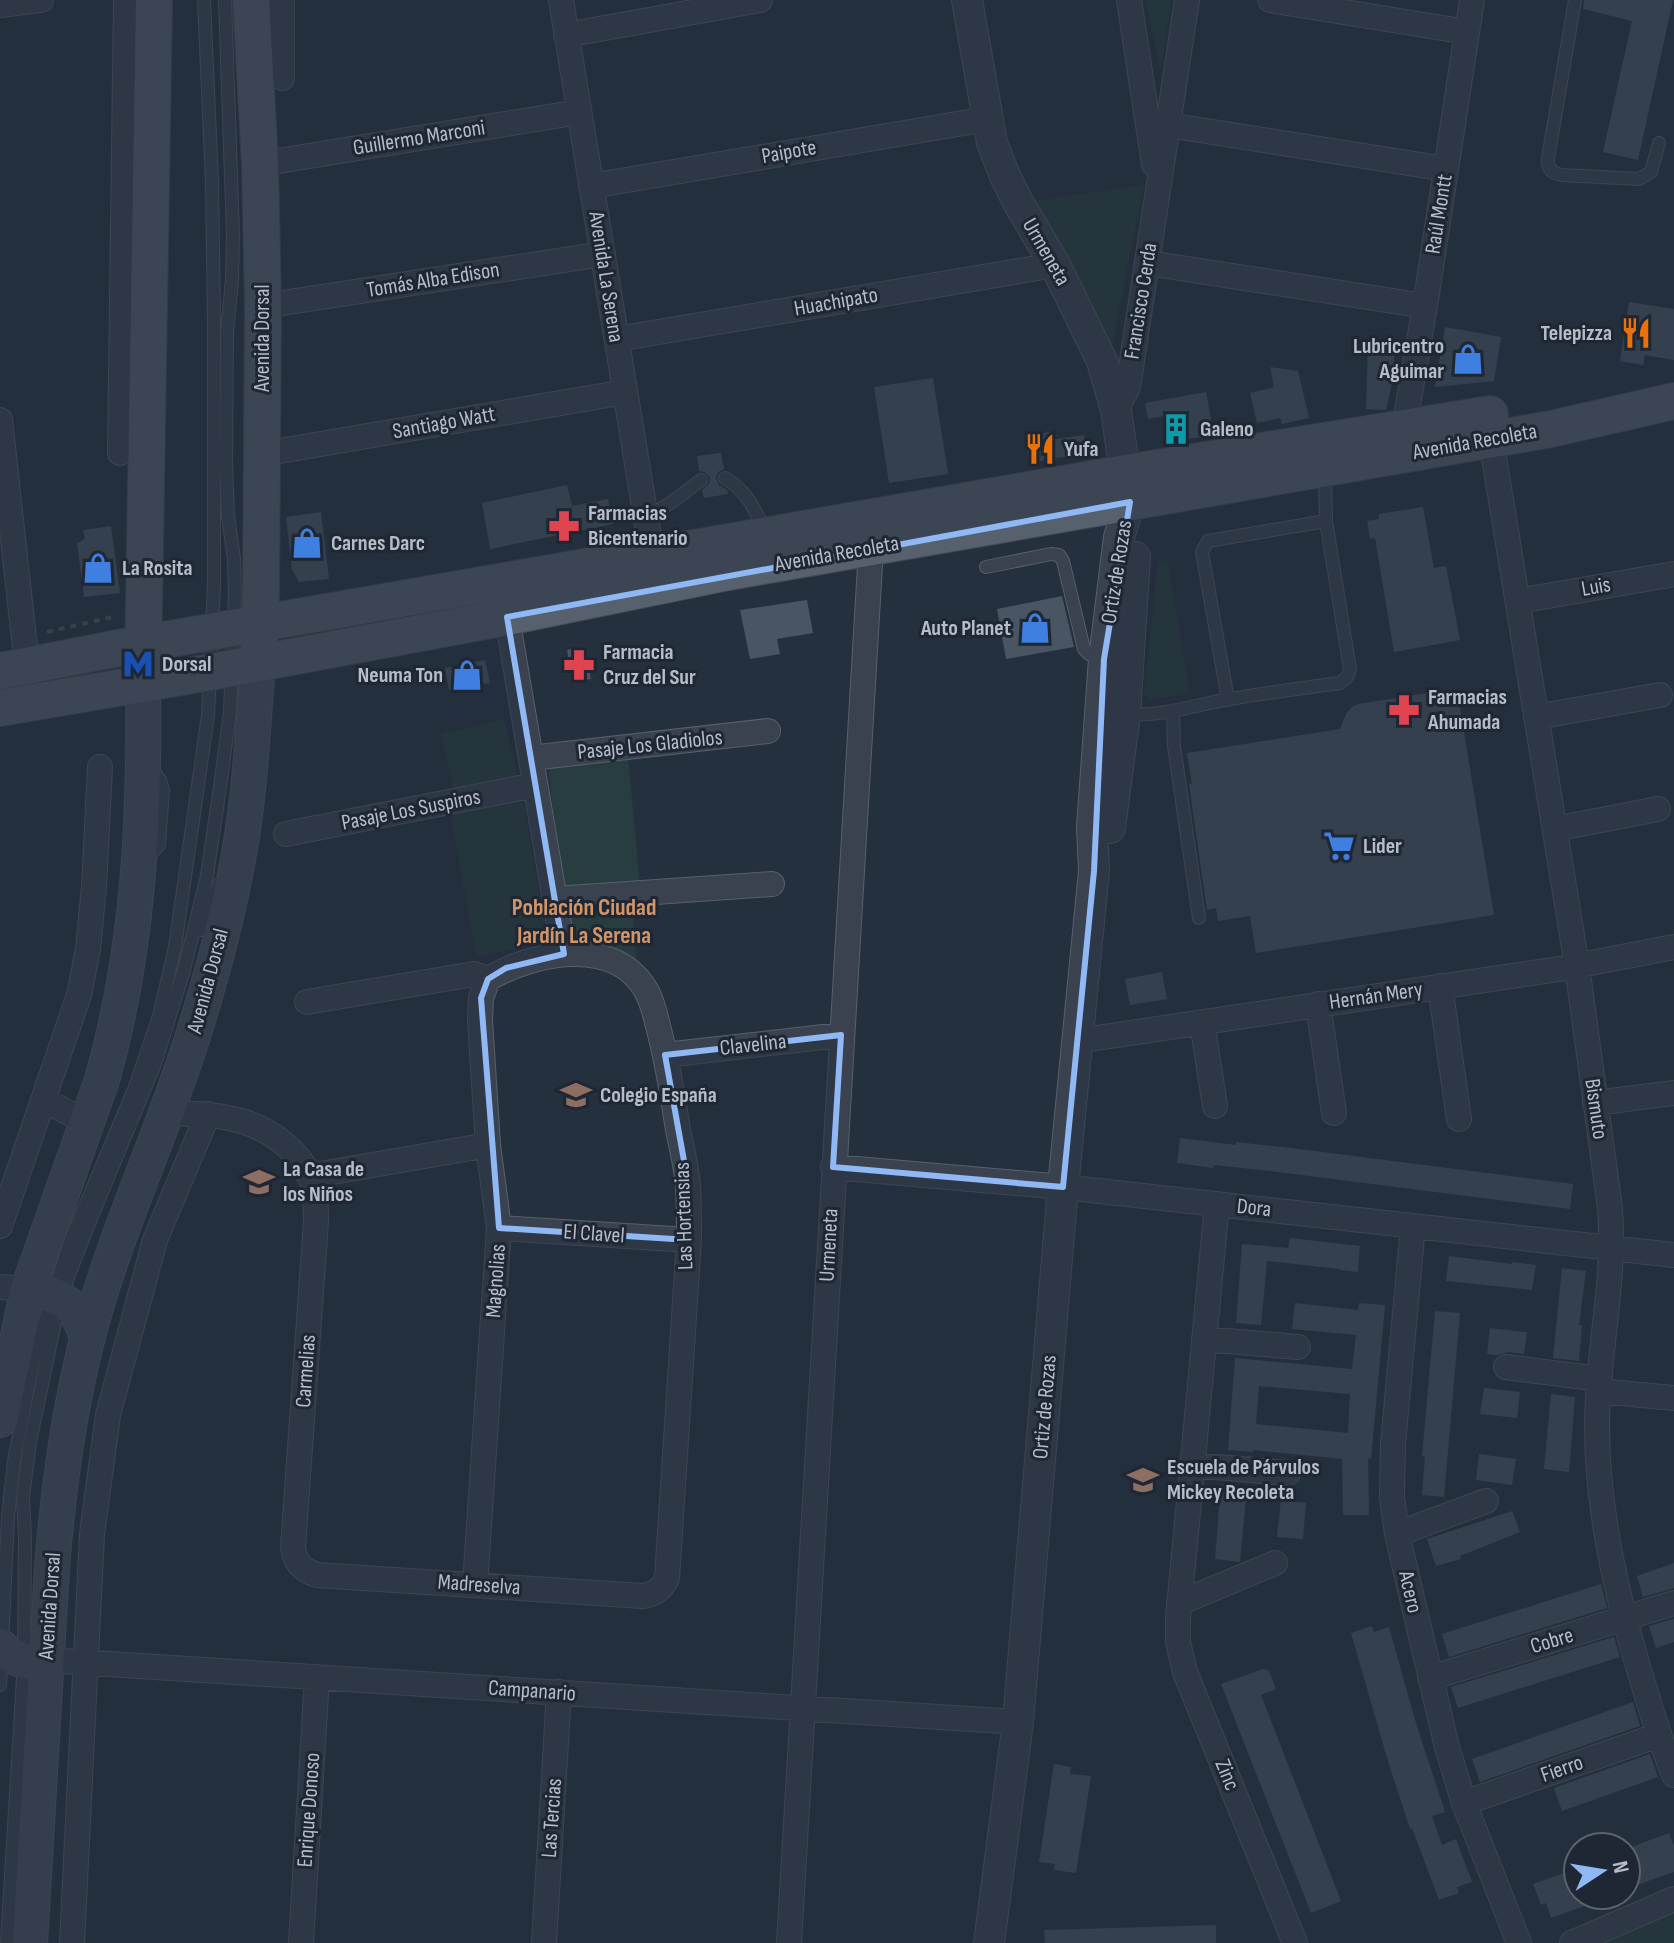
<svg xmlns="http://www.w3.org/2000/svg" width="1674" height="1943" font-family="'Sofia Sans Condensed',sans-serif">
<rect width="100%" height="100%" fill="#25303e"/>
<path fill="#273d3f" d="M1146,0H1171L1161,71Z
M1144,185L1111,349L1034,201Z
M1167,560L1189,691L1183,695L1148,699L1144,693L1158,562Z
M504,719L517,775L454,790L441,734Z
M628,756L640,885L561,893L548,763Z
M523,801L548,943L476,956L451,813Z
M632,902L636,959L612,947L567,950L564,907Z
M1674,1909V1943H1590Z"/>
<path fill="#4a5564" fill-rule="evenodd" d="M1584,0H1673L1638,160L1603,152L1632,21L1583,9Z
M1629,302L1674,309V360L1645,355L1643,365L1620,361Z
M1445,327L1501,337L1494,381L1435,387Z
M1368,342L1395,343L1393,379L1386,410L1366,409Z
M1270,367L1298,371L1309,418L1282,424L1280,418L1257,423L1250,393L1274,387Z
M933,378L948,474L889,483L874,387Z
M1206,392L1214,435L1170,442L1165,416L1148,419L1145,403Z
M1049,432L1051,440L1084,435L1087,453L1029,463L1025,436Z
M721,453L724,469L718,472L716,478L719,485L727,490L728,494L704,498L702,490L709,484L710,478L705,472L699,471L697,456Z
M567,485L572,506L608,499L613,524L490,549L482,503Z
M1423,507L1434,568L1446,566L1460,640L1394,652L1375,538L1370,539L1367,521L1379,519V514Z
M321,512L329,579L299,582L292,569L286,517Z
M111,526L120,593L84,597L77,543L85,539L83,530Z
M1062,596L1074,647L1006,659L997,609Z
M807,600L813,633L777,639L780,654L750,659L740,610Z
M585,647L591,679L573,682L567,650Z
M485,660L490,683L449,690L445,668Z
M1434,692L1436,706L1459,702L1494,915L1256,953L1250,916L1218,921L1216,908L1207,910L1189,784H1192L1187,753L1340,729L1346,714L1352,707L1358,704Z
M1162,972L1167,999L1130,1005L1125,979Z
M1180,1138L1236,1145V1142L1291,1148L1573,1184L1570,1209L1270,1171L1214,1165L1213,1168L1177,1163Z
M1290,1238L1360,1246L1358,1272L1339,1270L1340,1269L1267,1261L1261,1325L1236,1323L1242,1244L1288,1248Z
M1449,1256L1512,1264V1262L1536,1265L1532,1290L1446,1281Z
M1562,1268L1586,1271L1579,1325H1582L1579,1361L1553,1358Z
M1295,1303L1358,1310L1359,1303L1385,1305L1371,1459L1368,1458L1369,1515H1343L1342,1459L1253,1450V1452L1228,1450L1235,1358L1352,1369L1356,1335L1292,1329ZM1259,1386L1350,1394L1348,1433L1256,1424Z
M1435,1311L1460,1313L1444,1497L1422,1495L1425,1457L1422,1456Z
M1490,1328L1527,1332L1524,1354L1508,1352L1498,1355L1487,1354Z
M1484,1388L1520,1392L1517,1418L1480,1414Z
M1551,1394L1575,1397L1569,1472L1544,1469Z
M1479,1454L1516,1459L1512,1485L1476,1480Z
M1221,1484L1247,1487L1240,1562L1215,1559Z
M1281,1500L1306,1503L1303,1539L1277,1537Z
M1512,1511L1520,1532L1460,1556L1461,1559L1436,1566L1427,1539Z
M1674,1563V1588L1643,1597L1637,1576Z
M1601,1584L1607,1608L1449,1657L1442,1634Z
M1674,1619V1642L1656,1648L1649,1626Z
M1372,1626L1374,1632L1389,1627L1415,1720L1445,1812L1432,1816L1442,1845L1456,1839L1472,1882L1457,1887L1459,1893L1439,1900L1412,1828L1410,1829L1387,1758L1351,1633Z
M1614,1637L1620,1657L1458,1708L1451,1687Z
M1263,1669L1269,1671L1276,1689L1261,1695L1341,1901L1311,1913L1221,1684Z
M1633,1702L1640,1726L1480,1782L1472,1759Z
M1650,1754L1658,1777L1562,1811L1554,1788Z
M1054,1764L1071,1767L1070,1774L1091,1776L1076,1873L1054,1870L1055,1864L1039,1862Z
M1669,1833L1674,1846V1872L1634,1886L1629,1871L1626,1872V1849Z
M1578,1868V1895H1609V1897L1551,1918L1546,1903L1541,1905L1533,1884Z
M1216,1925V1943H1045L1044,1930Z"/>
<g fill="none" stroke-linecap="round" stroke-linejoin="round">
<defs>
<path id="service" d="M1575,0L1548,158C1547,168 1552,173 1561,175L1639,179L1651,172L1659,143
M725,478C748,492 754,509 766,532
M646,518L672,502L701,480
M986,567L1051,554L1059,555L1063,561L1084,649L1089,654L1102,658
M1228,700L1202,552L1208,541L1326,521
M1173,711L1174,746L1199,918
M1126,714C1161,717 1195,705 1230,699C1266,693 1303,688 1340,683L1347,677L1350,669L1326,521L1325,472
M146,859L159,845L163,790L160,780L150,767
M200,930L219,884
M0,1685L8,1517L14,1461L28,1387L42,1329L70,1242L135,1087L159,1016L175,947L208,715L214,585V322L212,182L204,0
M7,1943L24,1661L25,1536L23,1497L30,1442L60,1298L90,1221L155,1064L184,970L207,876L221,780L230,712L235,592L234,559L228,516L226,465L227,332L232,280L233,234L225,0"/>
<path id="minor" d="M561,0L652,555
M1129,0L1154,164
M1270,0L1467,32
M0,5L41,0
M566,35L760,0
M282,78V0
M1168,125L1446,169
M260,164L579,112
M591,186L987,119
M1148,263L1425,306
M263,306L603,254
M617,339L1055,265
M1116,410L1128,387L1187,0
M0,420L27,666
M1404,428L1425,306L1472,0
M1491,439L1577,966L1610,1208C1616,1281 1597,1354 1597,1426C1597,1513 1618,1601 1643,1683C1652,1714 1662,1745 1674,1775
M120,453L126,0
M262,454L625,392
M1518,601L1674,574
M507,617L564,954
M1536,717L1660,695
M531,758L768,731
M1555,829L1658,809
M286,834L535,785
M555,899L772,884
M1440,986L1459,1119
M307,1002L474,974L488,979
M1318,1004L1334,1113
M1202,1022L1215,1106
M1077,1041L1559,969L1674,947
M665,1055L841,1035
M44,1100L88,1123
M1595,1103L1674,1093
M167,1113C192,1114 217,1114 241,1121C273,1130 307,1156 314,1190C316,1200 316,1211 316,1221L293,1547C294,1561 303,1571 317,1575L643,1596C655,1594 662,1589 667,1578L689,1240C689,1222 689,1203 688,1185C686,1166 682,1148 678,1130C673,1098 668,1065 660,1034C656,1019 653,1000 644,987C611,936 532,953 488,979
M833,1167L1063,1187L1674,1255
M309,1176L488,1145
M1217,1204L1178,1618V1642L1185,1672L1295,1943
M0,1226L79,995L88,949L94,886L100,767
M1413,1226L1393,1444L1392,1497L1397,1534L1447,1747L1464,1803L1519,1943
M499,1228L689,1240
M0,1287L28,1289
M1204,1339L1298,1347
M1506,1367L1600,1379
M1599,1391L1674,1398
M1192,1465L1288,1473
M1397,1534L1486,1501
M475,1585L499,1228L488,1145L480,1020L481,998L488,979
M1179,1603L1275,1563
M46,1660L1018,1722
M1430,1678L1674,1603
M1464,1803L1659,1735
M72,1943L92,1534L108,1415L155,1240L208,1114
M301,1943L317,1677
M544,1943L559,1692
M789,1943L871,548
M1572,1943L1674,1899"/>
<path id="tertiary" d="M967,0L992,143L1005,176L1019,204L1055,265L1102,361L1116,410L1128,494
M1110,828L1125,714L1135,557
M989,1943L1018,1722L1063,1187L1094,871L1092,827L1104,659L1119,537L1130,502"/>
<path id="secondary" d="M28,1289C62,1294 78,1305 87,1339
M0,1420L28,1289L102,1080C139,949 145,819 143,684
M0,1646C14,1660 27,1665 46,1660
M30,1943L52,1568C58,1491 68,1415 87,1340C114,1233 164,1132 196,1026C218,955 237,881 246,807C252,759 254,711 258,663"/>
<path id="primary" d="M251,0L260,164L263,306L261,589L259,646
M143,666L154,0
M0,671L124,647L1126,473L1490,414
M0,708L211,672L507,617L728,572L1551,429L1674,401"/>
</defs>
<use href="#service" stroke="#57606c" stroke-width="14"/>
<use href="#minor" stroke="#57606c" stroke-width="26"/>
<use href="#tertiary" stroke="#57606c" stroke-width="32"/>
<use href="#secondary" stroke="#57606c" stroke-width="36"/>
<use href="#primary" stroke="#434b57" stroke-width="38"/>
<path stroke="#455a5c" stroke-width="4" stroke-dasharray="6 6" stroke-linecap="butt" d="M47,632L117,616"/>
<use href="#service" stroke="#39424e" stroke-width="12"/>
<use href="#minor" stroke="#39424e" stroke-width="24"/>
<use href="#tertiary" stroke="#39424e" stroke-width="30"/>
<use href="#secondary" stroke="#485161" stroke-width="34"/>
<use href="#primary" stroke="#57616e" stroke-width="36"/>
</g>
<path d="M0 0H1674V1943H0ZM1130,502L1104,659L1094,871L1063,1187L833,1167L841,1035L665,1055L688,1183L689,1240L499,1228L481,998L488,979L506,968L564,954L507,617Z" fill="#25303e" fill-opacity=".55" fill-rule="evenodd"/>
<path fill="none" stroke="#8fb8f5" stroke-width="6" stroke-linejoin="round" d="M1130,502L1104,659L1094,871L1063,1187L833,1167L841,1035L665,1055L688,1183L689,1240L499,1228L481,998L488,979L506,968L564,954L507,617Z"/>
<defs>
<symbol id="restaurant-bare" viewBox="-9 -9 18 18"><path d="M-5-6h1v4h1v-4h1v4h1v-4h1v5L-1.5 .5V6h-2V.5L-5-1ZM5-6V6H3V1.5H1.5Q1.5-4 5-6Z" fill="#e8710a" stroke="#1e2733" stroke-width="2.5" paint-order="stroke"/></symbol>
<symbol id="shop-bare" viewBox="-9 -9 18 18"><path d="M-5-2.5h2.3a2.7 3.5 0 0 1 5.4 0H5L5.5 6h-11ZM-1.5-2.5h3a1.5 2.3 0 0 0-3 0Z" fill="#3f7fe0" stroke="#1e2733" stroke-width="2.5" paint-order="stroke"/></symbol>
<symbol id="building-bare" viewBox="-9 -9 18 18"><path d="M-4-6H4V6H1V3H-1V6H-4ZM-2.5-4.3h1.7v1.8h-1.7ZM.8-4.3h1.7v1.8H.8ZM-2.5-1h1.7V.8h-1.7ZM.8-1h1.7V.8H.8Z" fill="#0f9aa8" stroke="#1e2733" stroke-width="2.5" paint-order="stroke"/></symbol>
<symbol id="pharmacy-bare" viewBox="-9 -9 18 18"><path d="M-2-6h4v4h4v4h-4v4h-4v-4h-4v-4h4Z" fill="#e0444e" stroke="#1e2733" stroke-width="2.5" paint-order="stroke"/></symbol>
<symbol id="metro-bare" viewBox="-9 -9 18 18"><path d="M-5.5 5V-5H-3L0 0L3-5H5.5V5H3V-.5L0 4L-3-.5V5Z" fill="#1a4fb4" stroke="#1e2733" stroke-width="2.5" paint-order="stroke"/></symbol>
<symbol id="supermarket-bare" viewBox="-9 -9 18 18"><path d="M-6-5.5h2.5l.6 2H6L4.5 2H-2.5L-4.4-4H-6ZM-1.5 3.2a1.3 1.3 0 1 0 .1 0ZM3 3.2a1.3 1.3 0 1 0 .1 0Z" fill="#3f7fe0" stroke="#1e2733" stroke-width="2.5" paint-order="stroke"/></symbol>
<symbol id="school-bare" viewBox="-9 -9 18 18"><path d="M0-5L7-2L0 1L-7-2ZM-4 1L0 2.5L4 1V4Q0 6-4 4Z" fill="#8d6e63" stroke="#1e2733" stroke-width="2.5" paint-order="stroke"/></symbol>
</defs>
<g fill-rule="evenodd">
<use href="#restaurant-bare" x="1614" y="311" width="44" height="44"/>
<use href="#shop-bare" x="1446" y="337" width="44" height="44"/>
<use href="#building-bare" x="1154" y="407" width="44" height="44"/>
<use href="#restaurant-bare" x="1018" y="427" width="44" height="44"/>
<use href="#pharmacy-bare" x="542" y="504" width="44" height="44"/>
<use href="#shop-bare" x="285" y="521" width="44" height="44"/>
<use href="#shop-bare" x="76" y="546" width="44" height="44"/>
<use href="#shop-bare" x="1013" y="606" width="44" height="44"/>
<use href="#metro-bare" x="116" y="642" width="44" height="44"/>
<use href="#pharmacy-bare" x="557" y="643" width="44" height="44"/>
<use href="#shop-bare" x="445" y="653" width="44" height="44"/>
<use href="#pharmacy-bare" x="1382" y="688" width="44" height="44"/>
<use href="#supermarket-bare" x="1317" y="824" width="44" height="44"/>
<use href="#school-bare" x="554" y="1073" width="44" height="44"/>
<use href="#school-bare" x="237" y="1160" width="44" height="44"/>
<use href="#school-bare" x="1121" y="1458" width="44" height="44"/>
</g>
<g text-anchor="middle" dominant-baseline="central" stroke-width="6" stroke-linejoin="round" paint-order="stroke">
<g font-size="22" fill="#b6bdc9" stroke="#1e2733">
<text transform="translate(419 138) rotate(-9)">Guillermo Marconi</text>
<text transform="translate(789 152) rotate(-10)">Paipote</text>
<text transform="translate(1439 214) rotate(-81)">Raúl Montt</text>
<text transform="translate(1046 252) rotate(60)">Urmeneta</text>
<text transform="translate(606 277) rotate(81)">Avenida La Serena</text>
<text transform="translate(433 280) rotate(-9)">Tomás Alba Edison</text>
<text transform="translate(1141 301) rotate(-81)">Francisco Cerda</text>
<text transform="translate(836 302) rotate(-10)">Huachipato</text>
<text transform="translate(262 338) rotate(-90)">Avenida Dorsal</text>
<text transform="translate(444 423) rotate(-10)">Santiago Watt</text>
<text transform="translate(1475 442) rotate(-10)">Avenida Recoleta</text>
<text transform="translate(837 554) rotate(-10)">Avenida Recoleta</text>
<text transform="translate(1117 572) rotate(-81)">Ortiz de Rozas</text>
<text transform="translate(1596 587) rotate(-10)">Luis</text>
<text transform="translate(650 745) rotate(-6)">Pasaje Los Gladiolos</text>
<text transform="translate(411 810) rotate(-11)">Pasaje Los Suspiros</text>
<text transform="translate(208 981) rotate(-75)">Avenida Dorsal</text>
<text transform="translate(1376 996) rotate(-8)">Hernán Mery</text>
<text transform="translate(753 1045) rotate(-6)">Clavelina</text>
<text transform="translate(1596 1109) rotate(82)">Bismuto</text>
<text transform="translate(1254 1208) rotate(6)">Dora</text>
<text transform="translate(684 1216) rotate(-92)">Las Hortensias</text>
<text transform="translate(594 1234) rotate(4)">El Clavel</text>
<text transform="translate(829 1245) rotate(-87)">Urmeneta</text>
<text transform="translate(496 1281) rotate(-86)">Magnolias</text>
<text transform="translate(306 1371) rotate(-86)">Carmelias</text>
<text transform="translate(1045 1407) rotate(-85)">Ortiz de Rozas</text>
<text transform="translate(479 1585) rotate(4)">Madreselva</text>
<text transform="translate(1410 1592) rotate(77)">Acero</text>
<text transform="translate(50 1606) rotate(-86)">Avenida Dorsal</text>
<text transform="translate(1552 1641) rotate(-17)">Cobre</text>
<text transform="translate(532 1691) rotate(4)">Campanario</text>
<text transform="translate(1562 1769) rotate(-19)">Fierro</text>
<text transform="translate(1227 1775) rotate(68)">Zinc</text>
<text transform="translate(309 1810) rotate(-86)">Enrique Donoso</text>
<text transform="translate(552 1818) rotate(-86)">Las Tercias</text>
</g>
<g font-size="22" font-weight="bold" fill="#b6bdc9" stroke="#1e2733" text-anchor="start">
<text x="1612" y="333" text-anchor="end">Telepizza</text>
<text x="1444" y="346" text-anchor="end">Lubricentro<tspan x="1444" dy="25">Aguimar</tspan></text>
<text x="1200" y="429">Galeno</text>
<text x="1064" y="449">Yufa</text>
<text x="588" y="513">Farmacias<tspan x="588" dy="25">Bicentenario</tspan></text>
<text x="331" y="543">Carnes Darc</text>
<text x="122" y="568">La Rosita</text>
<text x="1011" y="628" text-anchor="end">Auto Planet</text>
<text x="603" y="652">Farmacia<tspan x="603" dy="25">Cruz del Sur</tspan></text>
<text x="162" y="664">Dorsal</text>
<text x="443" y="675" text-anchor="end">Neuma Ton</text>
<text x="1428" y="697">Farmacias<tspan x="1428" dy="25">Ahumada</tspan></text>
<text x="1363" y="846">Lider</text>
<text x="600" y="1095">Colegio España</text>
<text x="283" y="1169">La Casa de<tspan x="283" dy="25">los Niños</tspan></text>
<text x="1167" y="1467">Escuela de Párvulos<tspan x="1167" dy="25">Mickey Recoleta</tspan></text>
</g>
<g font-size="24" font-weight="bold" fill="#d29568" stroke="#1e2733">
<text x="584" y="907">Población Ciudad<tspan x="584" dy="28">Jardín La Serena</tspan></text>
</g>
</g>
<g transform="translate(1602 1871) rotate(78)"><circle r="38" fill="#1e2733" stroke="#5b636f" stroke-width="2"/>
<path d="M0-6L14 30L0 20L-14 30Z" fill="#8fb8f5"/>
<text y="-12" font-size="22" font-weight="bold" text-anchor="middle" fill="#b6bdc9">N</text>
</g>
</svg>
